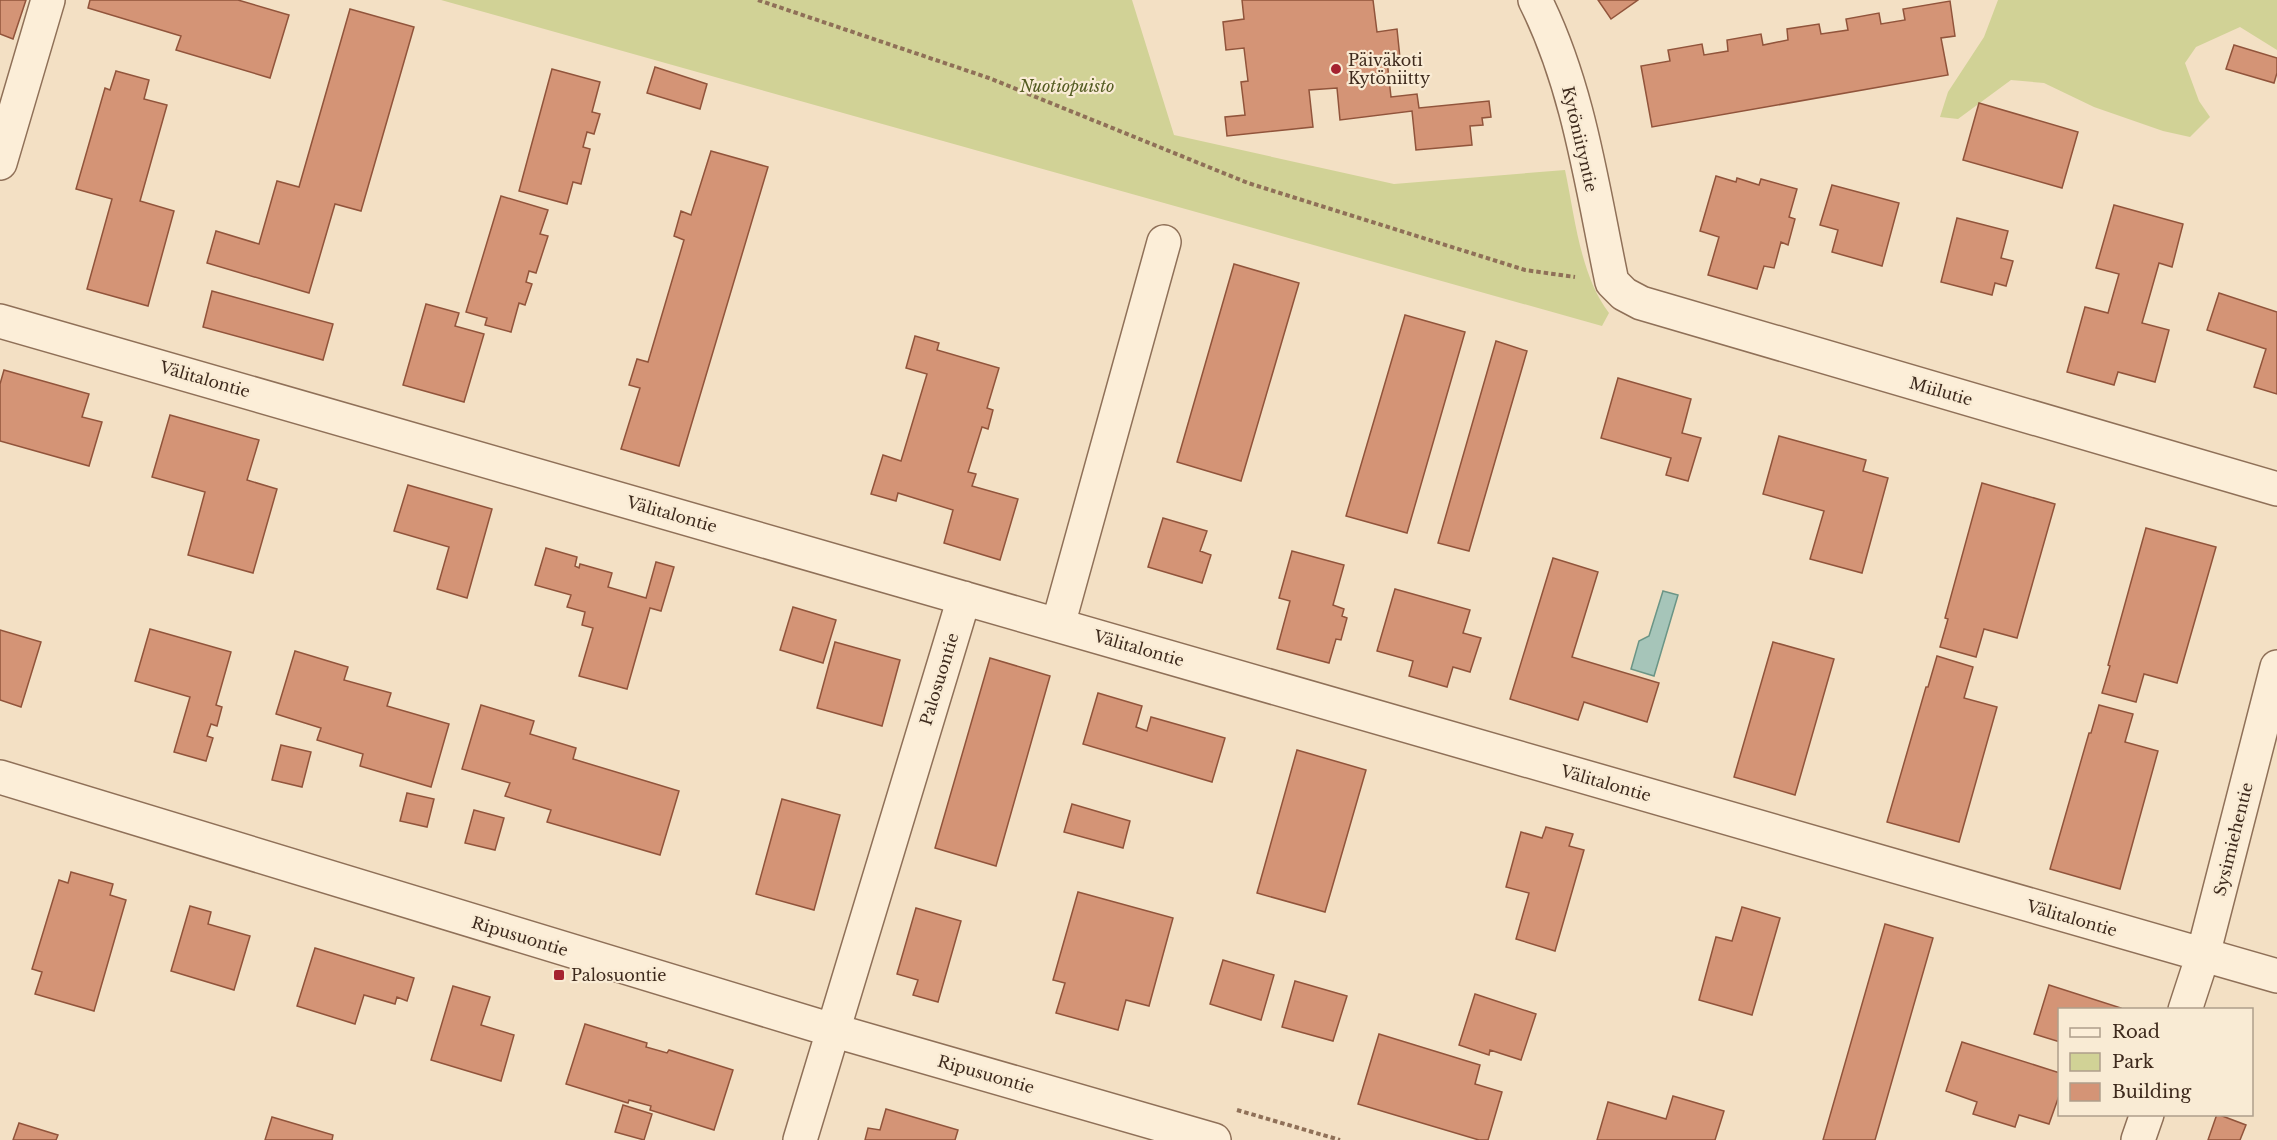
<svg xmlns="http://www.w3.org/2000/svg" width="2277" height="1140" font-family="'Libre Baskerville',serif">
<rect width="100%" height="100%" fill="#f3e0c4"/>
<path fill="#d1d296" d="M441,0H1132L1174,135L1394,184L1565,170C1575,217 1580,275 1609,313L1602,326Z
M1998,0H2277V50L2240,27L2196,47L2185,63L2199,101L2210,117L2190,137L2163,131L2094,107L2044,83L2011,80L1958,119L1940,117L1948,92L1984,37Z"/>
<path fill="#a6c5b9" stroke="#6b9586" stroke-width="1.5" d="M1663,591L1678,595L1654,676L1631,669L1639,641L1649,636Z"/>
<path fill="#d49476" stroke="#91543b" stroke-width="1.5" d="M0,0H26L13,39L0,34Z
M90,0H238L289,15L270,78L176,50L181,36L88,8Z
M1242,0H1373L1377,32L1397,29L1400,58L1387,60L1391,97L1417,94L1419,108L1489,101L1491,117L1482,118L1483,125L1470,126L1472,145L1416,150L1412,111L1340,120L1337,88L1309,90L1313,127L1227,136L1225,117L1245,115L1241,82L1248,81L1244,48L1226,50L1223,22L1244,19Z
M1598,0H1638L1611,19Z
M1950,1L1955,36L1941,38L1948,75L1652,127L1641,66L1670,61L1668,50L1702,44L1704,55L1728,51L1727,40L1761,34L1763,45L1788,40L1787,29L1819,24L1821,34L1848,30L1846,19L1879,13L1881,24L1905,20L1903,9Z
M350,9L414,27L361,211L335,204L309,293L207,263L216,231L259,244L277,181L299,187Z
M2234,45L2277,58V73L2274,83L2226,69Z
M655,67L707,84L700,109L647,93Z
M552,69L600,82L592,112L600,114L594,134L587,132L583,147L590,149L581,184L573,182L567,204L519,191Z
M116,71L149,80L144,99L167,105L140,201L174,211L148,306L87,289L112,199L76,189L105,88L110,90Z
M1979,103L2078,132L2062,188L1963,160Z
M711,151L768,167L679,466L621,449L640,388L629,385L637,359L648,362L684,240L674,236L681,211L691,215Z
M1716,176L1736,182L1737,178L1759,185L1761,179L1797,189L1789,217L1795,219L1788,245L1781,242L1774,268L1764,266L1757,289L1708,275L1719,237L1700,231Z
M1832,185L1899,203L1882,266L1832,252L1838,230L1820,225Z
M501,196L548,210L540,234L548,236L536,273L529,271L526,282L532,284L525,305L519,303L511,332L485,325L487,318L466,312Z
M2114,205L2183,224L2172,267L2159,263L2142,323L2169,330L2155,382L2118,372L2114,385L2067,372L2085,307L2108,313L2119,274L2096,268Z
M1957,218L2008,231L2001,258L2013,261L2006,286L1995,283L1992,295L1941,282Z
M1234,264L1299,283L1241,481L1177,462Z
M212,291L333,324L323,360L203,327Z
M2219,293L2277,312V394L2254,387L2266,349L2207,330Z
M426,304L459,313L455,326L484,334L464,402L403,385Z
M1405,315L1465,332L1407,533L1346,516Z
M915,336L939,343L937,350L999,368L987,408L993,410L988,429L982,427L968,472L976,474L972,486L1018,499L1000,560L944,543L953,510L898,493L896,501L871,494L883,455L901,461L927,374L906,368Z
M1496,341L1527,351L1469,551L1438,543Z
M4,370L89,394L82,417L102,422L89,466L0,441V384Z
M1618,378L1691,399L1682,433L1701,438L1688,481L1666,475L1671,458L1601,438Z
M170,415L259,440L247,480L277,489L253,573L188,555L205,492L152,477Z
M1779,436L1866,460L1863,471L1888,478L1862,573L1810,559L1824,511L1763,494Z
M1982,483L2055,504L2017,638L1984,629L1976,657L1940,647L1948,619L1945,618Z
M408,485L492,509L467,598L437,589L449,547L394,531Z
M1163,518L1207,531L1200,551L1211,555L1202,583L1148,567Z
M2146,528L2216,547L2177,683L2144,674L2136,702L2102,693L2110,666L2108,665Z
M546,548L577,557L575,566L579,568L580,564L612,573L608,587L646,598L656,562L674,567L661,611L650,608L627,689L579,676L593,628L582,625L585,612L567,607L571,595L535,585Z
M1292,551L1344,565L1333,605L1344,609L1342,616L1347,618L1341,640L1336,639L1329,663L1277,649L1290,601L1279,598Z
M1553,558L1598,572L1572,657L1659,683L1647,722L1584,702L1578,720L1510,699Z
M1395,589L1470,610L1463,633L1481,638L1470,672L1453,667L1447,687L1409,676L1413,661L1377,651Z
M793,607L836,620L823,663L780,650Z
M150,629L231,652L216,705L222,707L217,726L211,724L207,736L213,738L206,761L174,752L190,697L135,681Z
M0,630L41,642L21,707L0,700Z
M835,642L900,660L882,726L817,708Z
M1773,642L1834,659L1795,795L1734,777Z
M295,651L348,667L344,680L391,693L387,706L449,724L431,787L360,766L363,754L317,740L321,728L276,714Z
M1937,656L1973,667L1964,698L1997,707L1959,842L1887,822L1926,687H1928Z
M990,658L1050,676L996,866L935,848Z
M1098,693L1142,706L1136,727L1147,731L1151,717L1225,738L1212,782L1083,744Z
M481,705L534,721L530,734L576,748L573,759L679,791L660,855L547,822L551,810L505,796L510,783L462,769Z
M2099,705L2133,714L2125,742L2158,751L2120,889L2050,869L2089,733H2091Z
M281,745L311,752L302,787L272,780Z
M1297,750L1366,770L1325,912L1257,893Z
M407,793L434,799L427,827L400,821Z
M782,799L840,815L814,910L756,894Z
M1072,804L1130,821L1123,848L1064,832Z
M474,810L504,818L495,850L465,843Z
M1546,827L1573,834L1569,846L1584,850L1555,951L1516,939L1529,893L1506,887L1521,832L1542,838Z
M71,872L113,884L110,895L126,900L94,1011L35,994L42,972L32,969L59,880L68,883Z
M1078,892L1173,918L1149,1006L1126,1000L1118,1030L1056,1013L1065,983L1053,980Z
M190,906L211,912L208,924L250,936L234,990L171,971Z
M1742,907L1780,918L1752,1015L1699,1000L1716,937L1732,941Z
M916,908L961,921L938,1002L913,995L918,980L897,974Z
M1885,924L1933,938L1875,1140H1823Z
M315,948L414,978L407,1001L397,997L395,1004L364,995L355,1024L297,1006Z
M1223,960L1274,975L1261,1020L1210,1004Z
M1295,981L1347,996L1333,1041L1282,1027Z
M2049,985L2121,1008V1010H2060V1042L2034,1034Z
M453,986L490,997L481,1025L514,1035L501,1081L431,1060Z
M1475,994L1536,1014L1521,1060L1490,1050L1489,1055L1459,1045Z
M585,1024L647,1043L646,1047L667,1053L669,1050L733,1070L714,1130L650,1110L651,1106L629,1100L628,1103L566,1084Z
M1379,1034L1480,1065L1475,1084L1502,1092L1488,1140H1479L1358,1104Z
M1962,1042L2060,1073V1093L2049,1124L2019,1115L2015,1127L1973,1114L1977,1102L1946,1091Z
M1673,1096L1724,1111L1715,1140H1597L1608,1102L1666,1119Z
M623,1105L652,1114L644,1140L615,1132Z
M886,1109L958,1130L955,1140H865L868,1128L880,1130Z
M2217,1114L2246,1125L2240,1140H2208Z
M272,1117L333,1135L332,1140H265Z
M19,1123L58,1135L56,1140H13Z"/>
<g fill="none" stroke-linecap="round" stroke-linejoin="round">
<defs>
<path id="minor" d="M1535,0C1579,88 1592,187 1612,282L1624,294L1641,303L2277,489
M0,163L48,0
M0,321L2277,976
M1058,625L1164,242
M0,777L832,1030L1214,1140
M2185,1010L2203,955L2277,667
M800,1140L964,598
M2138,1140L2147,1114"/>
</defs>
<use href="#minor" stroke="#8f7058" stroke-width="36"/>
<path stroke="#8f7058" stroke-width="4" stroke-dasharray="4.5 3" stroke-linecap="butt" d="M758,0L989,78L1248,183L1525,270L1575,277
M1237,1110L1340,1140"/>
<use href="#minor" stroke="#fceed8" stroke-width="33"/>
</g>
<g fill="#a52230" stroke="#f9ebd4" stroke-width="2">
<circle cx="1336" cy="69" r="6"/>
<rect x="553" y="969" width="12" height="12" rx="3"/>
</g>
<g text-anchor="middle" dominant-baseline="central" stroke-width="4.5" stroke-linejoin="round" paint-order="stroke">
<g font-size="16" fill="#3e2a1d" stroke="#f9ebd4" text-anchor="start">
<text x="1348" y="60">Päiväkoti<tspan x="1348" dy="18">Kytöniitty</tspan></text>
<text x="571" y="975">Palosuontie</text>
</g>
<g font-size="16" font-style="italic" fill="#545c22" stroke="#f9ebd4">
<text x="1067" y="86">Nuotiopuisto</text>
</g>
<g font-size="16" fill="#3e2a1d" stroke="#f9ebd4">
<text transform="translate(1580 139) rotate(77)">Kytöniityntie</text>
<text transform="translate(205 379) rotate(16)">Välitalontie</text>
<text transform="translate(1941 391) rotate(16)">Miilutie</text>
<text transform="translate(672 514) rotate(16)">Välitalontie</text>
<text transform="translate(1139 648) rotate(16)">Välitalontie</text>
<text transform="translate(939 679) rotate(-73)">Palosuontie</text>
<text transform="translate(1606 783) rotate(16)">Välitalontie</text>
<text transform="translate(2233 839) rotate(-76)">Sysimiehentie</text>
<text transform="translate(2072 918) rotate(16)">Välitalontie</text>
<text transform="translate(520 936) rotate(17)">Ripusuontie</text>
<text transform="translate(986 1074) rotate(16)">Ripusuontie</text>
</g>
</g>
<rect x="2058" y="1008" width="195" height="108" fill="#f9ebd4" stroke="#ae9e8b" stroke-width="1.5"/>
<rect x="2070" y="1028" width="30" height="9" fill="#fceed8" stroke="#ae9e8b" stroke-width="1.5"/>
<text x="2112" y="1038" font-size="18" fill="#3e2a1d">Road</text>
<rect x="2070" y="1053" width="30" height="18" fill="#d1d296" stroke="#ae9e8b" stroke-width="1.5"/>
<text x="2112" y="1068" font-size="18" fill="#3e2a1d">Park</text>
<rect x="2070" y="1083" width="30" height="18" fill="#d49476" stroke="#ae9e8b" stroke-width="1.5"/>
<text x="2112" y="1098" font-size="18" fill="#3e2a1d">Building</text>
</svg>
